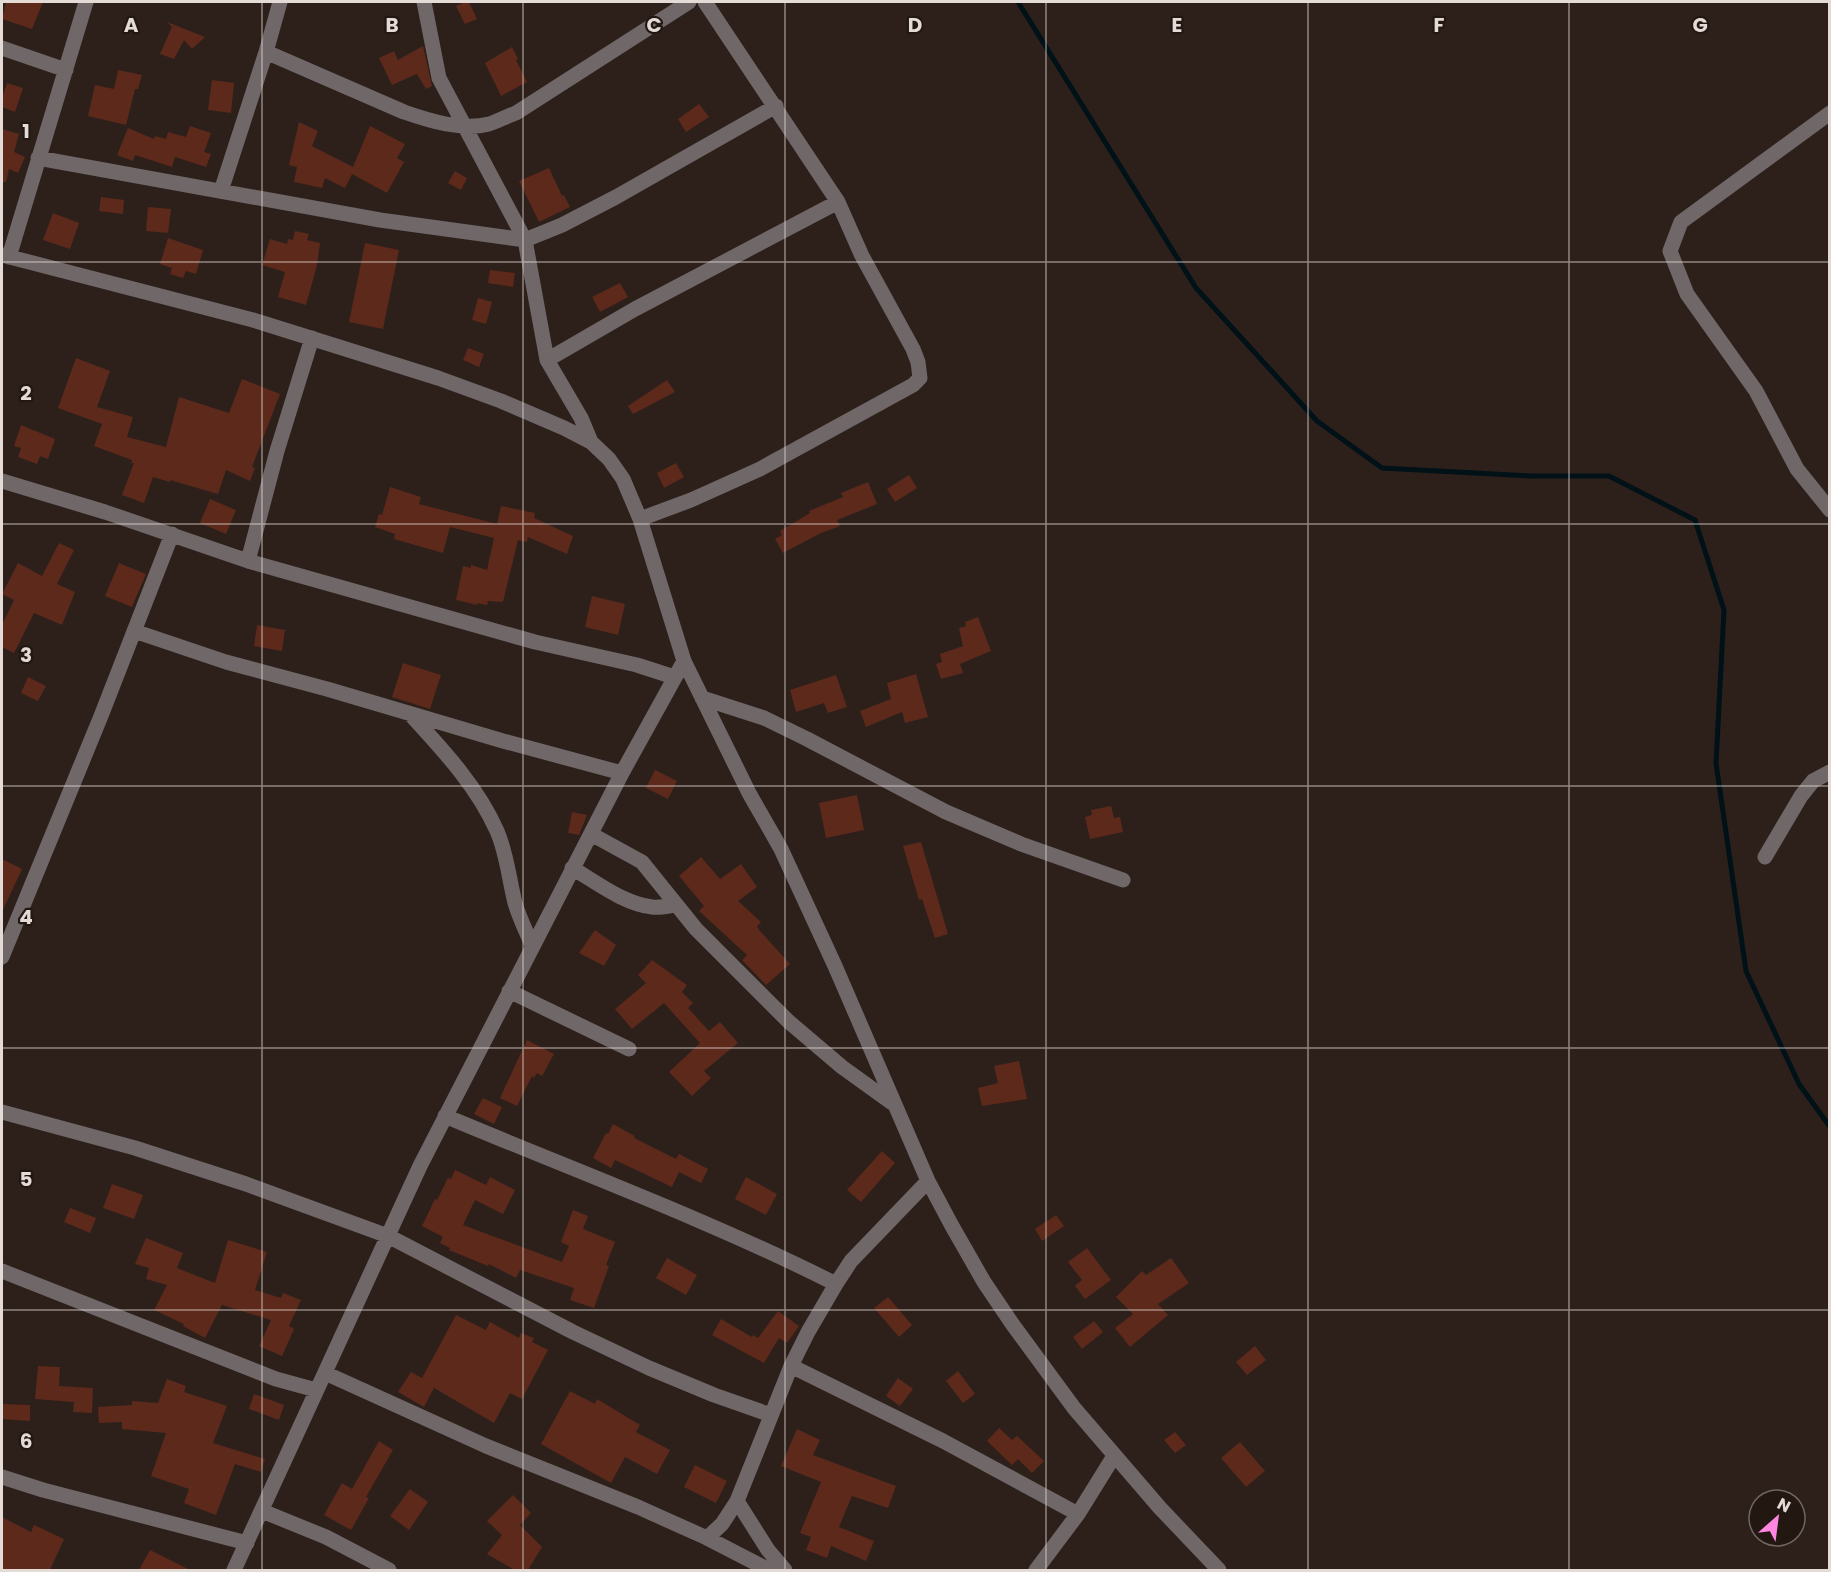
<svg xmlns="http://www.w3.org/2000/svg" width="1831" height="1572" font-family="Poppins,sans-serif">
<rect width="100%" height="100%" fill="#2d201b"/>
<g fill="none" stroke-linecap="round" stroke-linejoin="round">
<path stroke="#001118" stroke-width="5" d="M1018,2L1196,288L1317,421L1382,468L1531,476H1609L1695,520L1724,610L1716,763L1746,971L1799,1084L1830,1127"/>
</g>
<path fill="#5c291b" d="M6,2H43L32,29L2,19Z
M465,2H469L477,19L465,24L456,6Z
M167,22L205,37L192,49L184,40L174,59L160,54L172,27Z
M423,46L432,86L426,89L417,74L392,85L379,58L394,51L398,60Z
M512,47L518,59L516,60L527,82L501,96L485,63Z
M118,70L142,75L138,89H135L126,125L88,116L95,85L114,89Z
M212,80L234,83L231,113L208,110Z
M7,83L23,88L15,112L2,107V98Z
M699,104L709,117L686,132L678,119Z
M299,122L318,131L312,146L353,167L370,126L405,144L397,158L404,162L387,193L352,174L345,188L325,178L322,188L294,182L297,167L289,165Z
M190,126L211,133L204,152L211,154L206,167L175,157L172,167L135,155L133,161L117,155L128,128L154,139L155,136L166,139L168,132L186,137Z
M2,129L19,134L14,152L25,157L18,173L9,169L6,182H2Z
M549,168L562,196L564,195L570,207L539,222L519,181Z
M455,171L467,178L461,190L448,183Z
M101,197L124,200L123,214L99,211Z
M148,207L171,209L168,233L146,231Z
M53,213L79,223L70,249L43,240Z
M295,231L309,234L307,240L320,243L317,265L306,305L278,297L285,272L262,265L270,239L287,244L288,239L293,240Z
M168,238L203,250L196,274L186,271L183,278L170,274L172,268L160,264Z
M365,243L399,250L383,329L349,322Z
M490,270L515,273L513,287L488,283Z
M620,283L628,297L600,312L592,297Z
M478,298L492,302L486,324L472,320Z
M468,348L484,354L479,367L463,360Z
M76,358L110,371L97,407L133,417L127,437L166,447L179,397L229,413L242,379L280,394L252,467L255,468L250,481L226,470L218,494L170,480V482L153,477L144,503L122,495L134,463H131L132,460L94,446L102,424L58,408Z
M667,380L675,392L633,414L628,406Z
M21,425L55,439L48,459L40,456L37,464L18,457L21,448L14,446Z
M676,463L684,477L664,488L657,473Z
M909,475L917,488L895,502L887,489Z
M868,482L877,504L837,520L840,526L819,534L783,553L775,539L782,535L780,531L810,513L809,511L843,497L841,493Z
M390,487L421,497L419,504L497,524L501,506L535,513L534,518L573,536L567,554L528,537L527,542L518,540L503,602L488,601L487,605L477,603V605L456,600L463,566L471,568V565L487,570L494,538L450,527L443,553L394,539L395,534L375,527L379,514L382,515Z
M210,499L236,510L226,534L200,523Z
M59,543L74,550L57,584L75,592L62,625L34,613L14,653L2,647V625L14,600L2,594L18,563L42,576Z
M119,563L146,574L132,607L105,596Z
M592,596L625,604L618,635L585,627Z
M978,617L991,651L960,664L963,673L941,679L936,664L942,662L940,654L963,646L959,628L966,626L965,622Z
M257,625L285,630L282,651L254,646Z
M403,663L441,675L430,709L392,697Z
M916,674L928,717L905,723L902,712L866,727L860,711L891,699L887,683Z
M836,675L847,707L828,713L824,703L796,712L790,690Z
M28,677L46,686L38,701L21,693Z
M655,770L677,781L668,799L646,788Z
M857,795L864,830L826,838L819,803Z
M1111,806L1114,818L1120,817L1123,832L1090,839L1085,817L1092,815L1091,810Z
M572,812L587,815L579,835L568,833Z
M921,842L948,934L935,938L922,899L919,900L903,846Z
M701,857L720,879L741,864L757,887L738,901L761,922L757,926L759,930L790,964L766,985L742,960L747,955L699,911L704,906L679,876Z
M2,859L22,869L2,912Z
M595,930L616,945L604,966L579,953Z
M652,960L687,985L682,992L693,1003L688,1008L709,1031L720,1022L738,1043L704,1071L711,1078L692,1096L669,1072L700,1043L664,1003L632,1029L615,1009L646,983L638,975Z
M527,1040L554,1054L542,1076L537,1073L534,1078L532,1076L517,1106L500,1098Z
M1019,1061L1027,1099L982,1106L978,1088L998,1083L994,1066Z
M483,1098L502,1107L494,1124L474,1114Z
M613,1124L635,1136L634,1138L676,1159L679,1154L708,1169L701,1183L679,1172L672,1187L615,1160L611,1168L593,1158L606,1133L608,1134Z
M882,1151L895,1163L861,1202L847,1190Z
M455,1170L486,1185L490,1177L515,1190L503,1214L475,1200L463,1225L562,1262L569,1246L561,1242L573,1210L588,1216L583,1229L615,1242L606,1265L609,1266L594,1308L570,1300L574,1288L520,1270L516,1278L489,1264L488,1266L449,1250L450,1248L440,1243L443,1237L422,1226L435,1199L437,1200L448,1178L451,1179Z
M746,1177L777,1194L766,1215L735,1199Z
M112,1184L143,1195L134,1219L103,1208Z
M70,1208L96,1218L90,1233L64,1222Z
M1056,1215L1064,1226L1042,1241L1035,1229Z
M146,1238L183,1253L177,1268L215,1283L228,1240L267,1252L255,1290L281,1298L283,1293L301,1300L289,1326L294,1329L282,1356L259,1346L271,1320L222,1305L205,1338L183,1326L184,1324L154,1310L167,1285L146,1279L149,1268L135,1264Z
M1087,1248L1111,1280L1085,1299L1075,1286L1082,1280L1068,1262Z
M667,1258L697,1275L686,1295L656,1278Z
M1171,1258L1189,1283L1158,1304L1168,1315L1130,1347L1115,1328L1133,1314L1116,1297L1142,1271L1146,1275Z
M888,1297L912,1325L899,1337L874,1308Z
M778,1311L799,1326L787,1343L779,1338L764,1363L712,1335L721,1319L752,1337L753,1335L758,1338Z
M456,1315L486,1330L490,1322L519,1338L521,1333L534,1338L532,1342L548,1350L522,1399L510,1393L494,1423L434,1388L424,1407L398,1392L411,1372L422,1378Z
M1094,1321L1103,1332L1082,1349L1073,1337Z
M1255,1346L1266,1360L1247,1375L1236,1362Z
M38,1366L60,1367L59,1386L93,1388L92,1413L73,1412L74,1402L35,1399Z
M958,1371L975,1394L963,1403L946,1381Z
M898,1378L913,1389L900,1406L886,1396Z
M167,1379L186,1386L184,1392L227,1406L213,1443L265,1459L261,1472L235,1464L216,1515L184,1503L189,1489L151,1476L166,1433L122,1429V1422L99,1423L98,1407L132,1405V1401L158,1403Z
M570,1391L595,1404L597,1399L640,1425L636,1432L670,1450L657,1474L625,1457L611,1483L541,1444Z
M254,1394L284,1405L279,1420L249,1409Z
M2,1404L30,1405V1421L2,1419Z
M999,1428L1012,1440L1017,1436L1044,1461L1032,1473L1018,1459L1012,1465L987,1441Z
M797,1429L820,1440L813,1455L896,1486L888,1508L852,1496L839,1527L874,1541L866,1561L831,1546L827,1558L806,1550L811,1537L800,1533L821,1482L781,1466Z
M1175,1432L1186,1445L1175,1453L1164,1440Z
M379,1441L393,1450L366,1497L369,1498L351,1530L324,1515L342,1483L352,1489Z
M1240,1442L1265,1471L1246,1487L1221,1458Z
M695,1465L727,1481L716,1503L684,1487Z
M410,1489L428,1502L409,1530L390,1516Z
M513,1495L531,1513L520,1525L542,1547L528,1570H515L487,1554L502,1535L487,1521Z
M2,1517L31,1532L34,1525L64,1539L50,1570H2Z
M150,1550L190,1570H139Z"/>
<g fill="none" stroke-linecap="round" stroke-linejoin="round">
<path stroke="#6f6768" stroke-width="15" d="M424,2L439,78L525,240L547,360L581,418L591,442
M2,48L66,70
M266,52L404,112C430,121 462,131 489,124C498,121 507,116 516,113L689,2
M1830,113L1681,222L1670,251L1687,294L1756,391L1797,469L1830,510
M38,158L380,220L525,240L562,225L616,197L776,106
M221,191L266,52L280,2
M2,255L253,320L438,378L501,401L564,428L591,442L609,459L623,479L640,519L684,661L749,793L781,849L835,966L928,1181L952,1226L984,1282L1013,1325L1074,1408L1160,1508L1219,1570
M9,257L86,2
M547,360L635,309L838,202
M2,481L105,512L248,561L535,642L637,665L674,677
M640,519L691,500L760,469L913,385L920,378L918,362L913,349L862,256L838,202L705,2
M248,561L277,451L312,338
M134,631L226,662L327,689L503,741L622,773
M702,698L764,718L807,739L946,812L1021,844L1123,880
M410,714C443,750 477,786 497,831C507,854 509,879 515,903C519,917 526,931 532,945
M591,834L642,862L696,929L788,1021L842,1067L892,1103
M1765,857L1801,796L1813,781L1830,772
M572,868C596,882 624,904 652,907C660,908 668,906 675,905
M2,957L101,716L172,534
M509,991L629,1049
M2,1112L135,1148L246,1184L388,1236L573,1332L649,1368L714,1395L771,1415
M445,1116C576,1171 709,1220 836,1284
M2,1271L276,1379L316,1390
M791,1366L943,1441L1078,1514
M325,1373L486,1446L638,1507L707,1538L769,1570
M2,1477L43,1490L247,1543
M737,1501L768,1550L785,1570
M262,1511L326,1537L389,1570
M707,1538L722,1524L737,1501L791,1366L808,1332L836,1284L851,1261L928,1181
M234,1570L420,1166L622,773L684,661
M1036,1570L1078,1514L1114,1456"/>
</g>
<path fill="none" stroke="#e4dbd7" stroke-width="1.5" stroke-opacity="0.55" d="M262,2V1570M523,2V1570M785,2V1570M1046,2V1570M1308,2V1570M1569,2V1570M2,262H1830M2,524H1830M2,786H1830M2,1048H1830M2,1310H1830"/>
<g font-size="20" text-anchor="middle" font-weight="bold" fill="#e4dbd7" stroke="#231712" stroke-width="4.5" stroke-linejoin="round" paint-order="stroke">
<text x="131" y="32">A</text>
<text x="392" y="32">B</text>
<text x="654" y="32">C</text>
<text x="915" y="32">D</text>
<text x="1177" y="32">E</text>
<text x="1439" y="32">F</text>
<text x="1700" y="32">G</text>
<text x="26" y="138">1</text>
<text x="26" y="400">2</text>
<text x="26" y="662">3</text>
<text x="26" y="924">4</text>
<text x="26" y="1186">5</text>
<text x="26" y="1448">6</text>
</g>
<rect width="1831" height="1572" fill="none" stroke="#e4dbd7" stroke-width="6"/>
<g transform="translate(1777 1518) rotate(28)"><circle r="28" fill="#231712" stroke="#706561" stroke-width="1.5"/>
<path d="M0-4.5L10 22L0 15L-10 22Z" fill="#fd86e1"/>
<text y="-9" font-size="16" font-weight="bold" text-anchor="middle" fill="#e4dbd7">N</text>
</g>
</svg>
